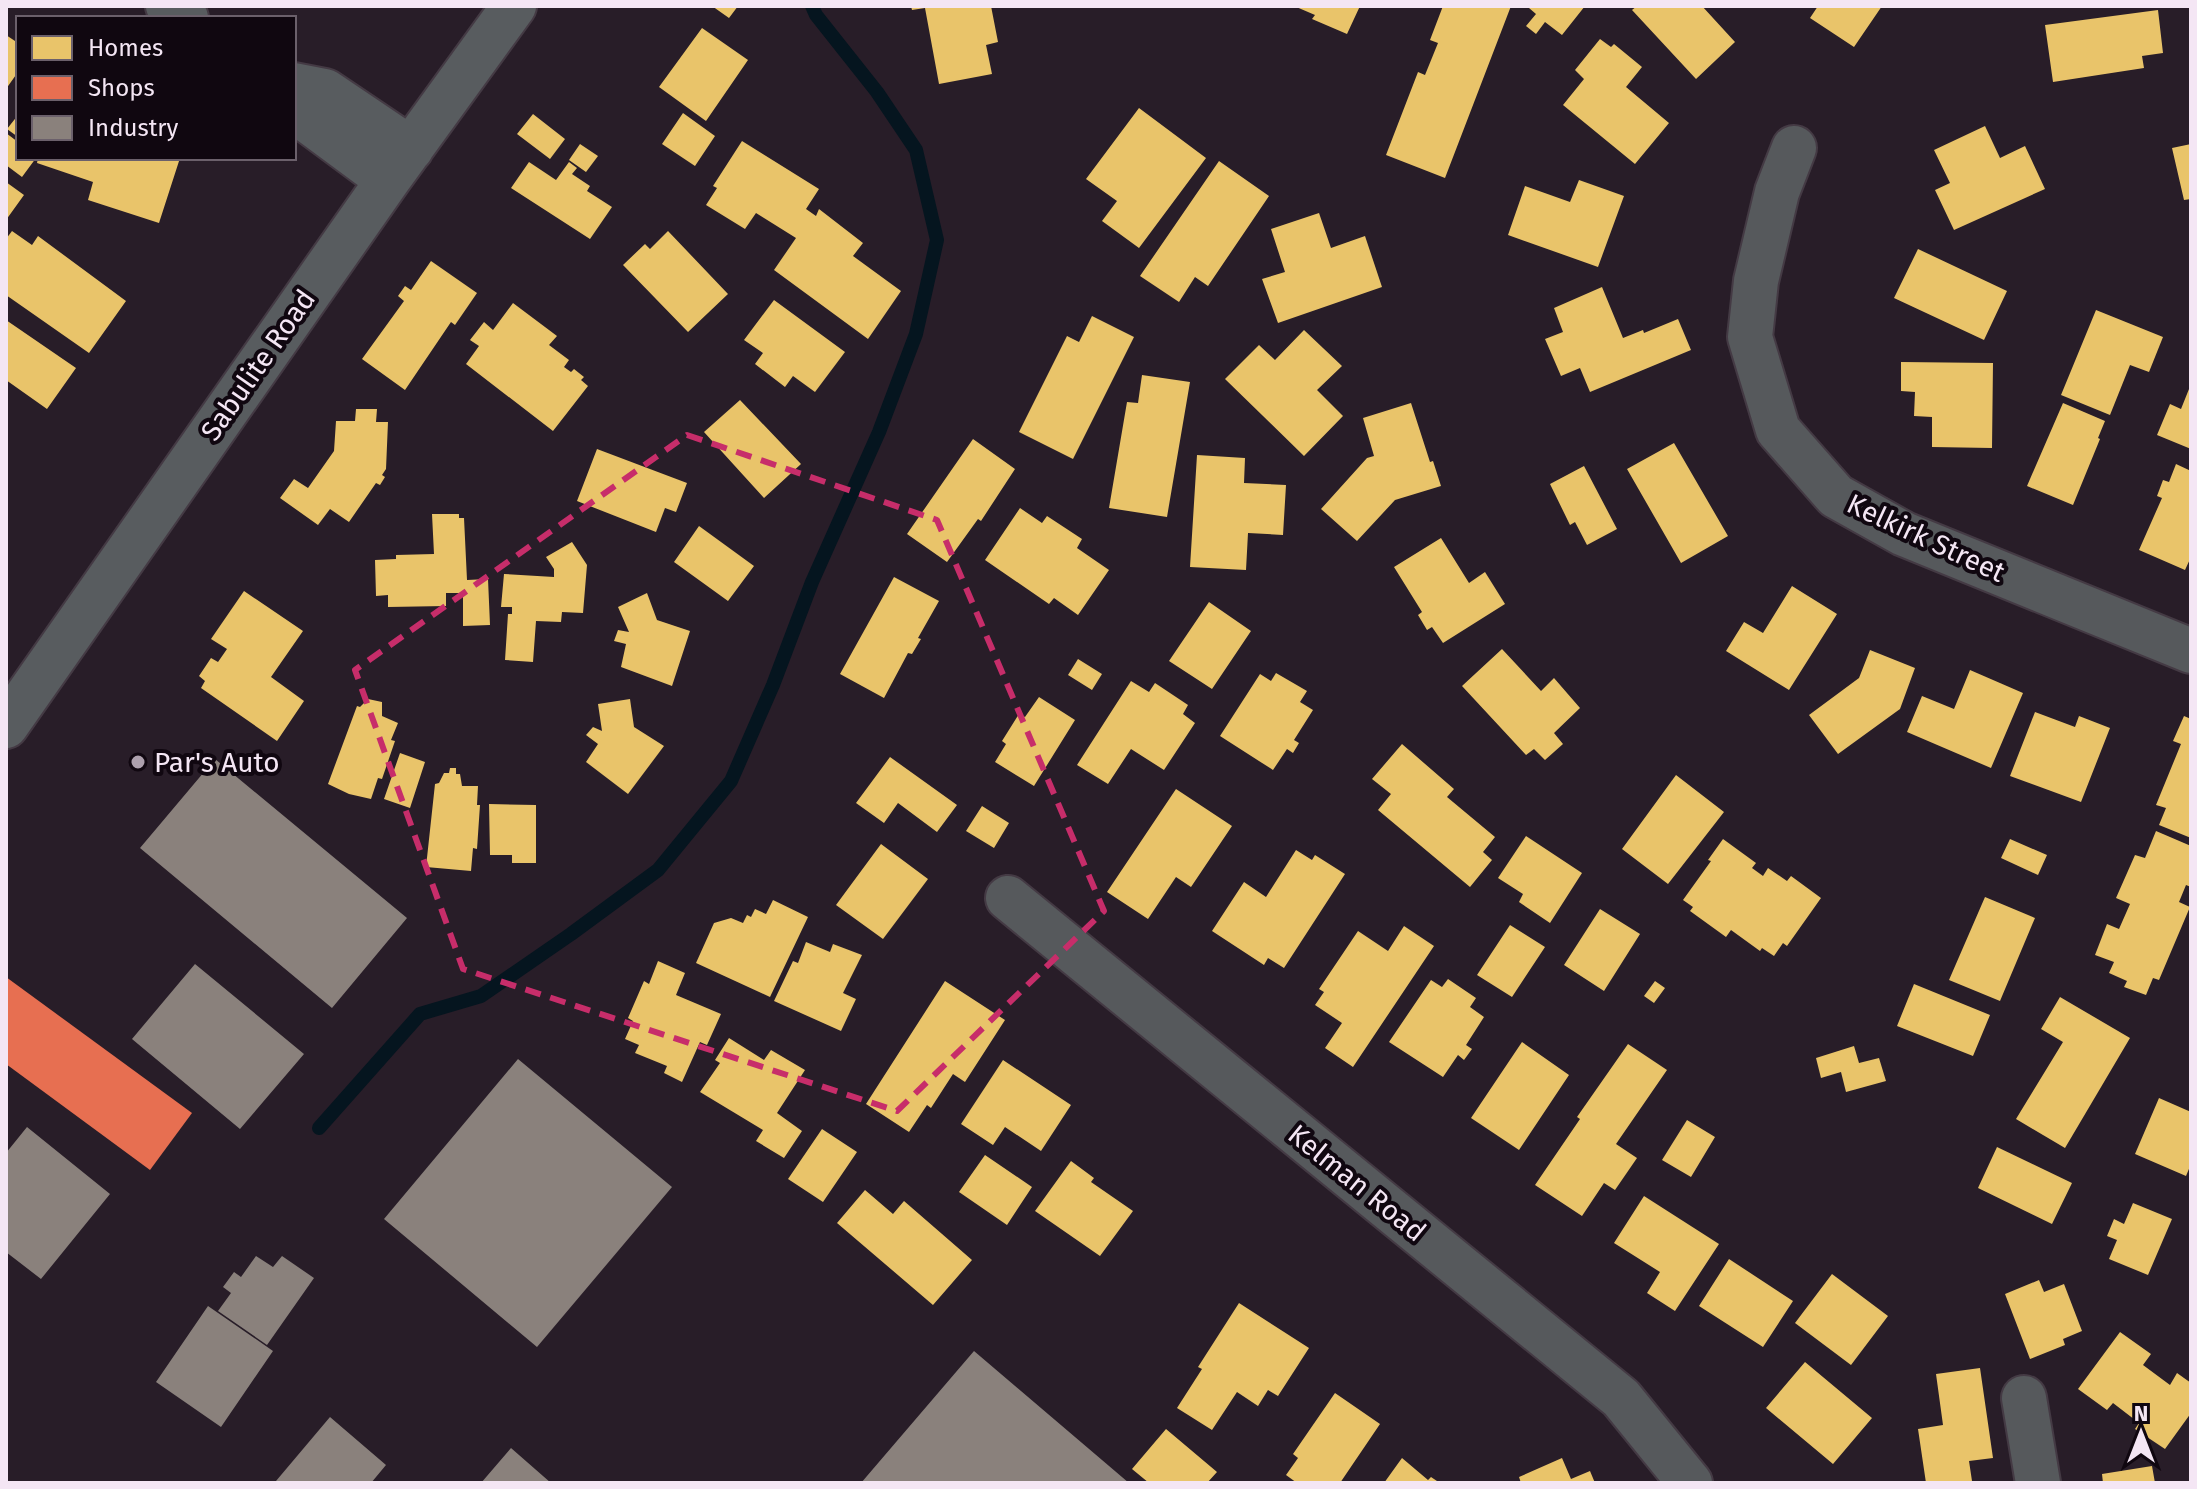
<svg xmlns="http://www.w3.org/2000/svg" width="2197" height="1489" font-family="'Fira Sans',sans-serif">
<rect width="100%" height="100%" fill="#281d28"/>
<path fill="#e9c46a" d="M712,6H738L729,18Z
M911,6H991L998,42L986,45L992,74L939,84L925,8L912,10Z
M1294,6H1360L1347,34L1312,19L1315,15Z
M1443,6H1511L1445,178L1386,155L1418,72L1425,75L1438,43L1430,40Z
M1530,6H1585L1562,35L1545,22L1536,34L1526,26L1536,14L1529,8Z
M1637,6H1702L1735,42L1696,79L1632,10Z
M1818,6H1882L1854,47L1810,18Z
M2158,10L2163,53L2142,56L2144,68L2053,82L2045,25Z
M702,28L748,60L706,121L659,87Z
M6,35L18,43V72L6,89Z
M1600,39L1611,47L1614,44L1642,67L1626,87L1669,123L1635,164L1563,105L1584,79L1575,70Z
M1139,108L1206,158L1139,248L1102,221L1117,201L1086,179Z
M683,113L715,136L695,166L662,144Z
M533,114L565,139L550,159L517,134Z
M18,115V137L7,129Z
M1985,126L2000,158L2025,146L2045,189L1954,230L1935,190L1950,183L1934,150Z
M6,133L18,142V158H36L22,177L6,165Z
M742,141L819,189L806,209L816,216L819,209L863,243L853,256L901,291L868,339L774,270L796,238L756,213L745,229L706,205L717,188L713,186Z
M580,144L598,156L586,172L569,160Z
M2191,144V199L2184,200L2172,148Z
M38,158H180L159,223L88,200L93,182L37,163Z
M1219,161L1269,196L1208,286L1195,277L1179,302L1140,276Z
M529,162L556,180L569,162L577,168L572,174L590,186L587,191L612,207L590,239L511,188Z
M1579,180L1624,196L1598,267L1508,235L1525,186L1570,202Z
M6,182L24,195L6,220Z
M1319,213L1331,248L1365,236L1382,287L1278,323L1262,279L1285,272L1271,229Z
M12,231L32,245L38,236L126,301L89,353L6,295V239Z
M668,231L728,294L688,332L623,265L645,244L650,249Z
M1918,249L2007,291L1984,340L1894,298Z
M431,261L477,293L455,325L451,322L405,390L362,359L404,301L398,296L405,286L411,290Z
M1602,287L1623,338L1643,330L1644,333L1678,319L1691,350L1590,392L1580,368L1561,376L1545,339L1563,332L1554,308Z
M774,300L845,352L815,392L793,376L785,387L755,364L763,353L744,340Z
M513,303L557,336L549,345L569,360L564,367L571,372L574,369L584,377L581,380L588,386L553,431L466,364L479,346L470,340L484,322L493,330Z
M2096,310L2163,337L2149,372L2130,365L2110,415L2061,395Z
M1092,316L1134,337L1073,459L1019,432L1067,336L1079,342Z
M6,320L76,368L47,409L6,380Z
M1304,330L1342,366L1317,390L1343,416L1304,456L1225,379L1259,345L1275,360Z
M1901,362L1993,363L1992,448L1932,447V417L1914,416L1915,392L1901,391Z
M1142,375L1190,382L1167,517L1109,508L1127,402L1138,403Z
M2191,384V449L2157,435L2170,404L2181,409Z
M740,400L801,464L764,498L704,432Z
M1411,403L1430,462L1433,461L1441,486L1395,500L1357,541L1321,509L1367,458L1374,456L1363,418Z
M2063,403L2105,421L2098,438L2100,439L2073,505L2027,486Z
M356,409H377L376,422H388L386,469L382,475L385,477L380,485L376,483L349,522L330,509L318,525L280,498L294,479L308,488L334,451L336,421H355Z
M973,439L1015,469L981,521L978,519L947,562L907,534Z
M1674,443L1728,536L1681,563L1627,469Z
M597,449L687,483L676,512L665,508L656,532L577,501Z
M1197,455L1245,458L1244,483L1286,485L1283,535L1248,533L1246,570L1190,567Z
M2176,464L2191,471V557L2185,570L2139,550L2162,498L2157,496L2163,480L2169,482Z
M1584,466L1617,529L1587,545L1575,522L1570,525L1550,484Z
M1020,508L1042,523L1047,516L1082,539L1077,548L1109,570L1078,615L1054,598L1049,604L985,560Z
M432,514H459V518H464L467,580L488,579L490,625L463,626V593H446V606L388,607V595L376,596L375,560L396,559V555L434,554Z
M699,526L754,566L728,601L674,562Z
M1441,538L1469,583L1485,572L1505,604L1443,643L1432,627L1427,630L1418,615L1422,612L1394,567Z
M572,542L587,565L583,613L562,612L561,622L536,621L533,662L505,660L508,614H512V607H501L504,574L554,577V569L546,557Z
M894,577L939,601L918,638L921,639L912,654L908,653L884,698L840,674Z
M1792,586L1837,614L1789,690L1726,651L1744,622L1763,633Z
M244,591L303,631L271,677L304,701L277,741L201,688L205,681L199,676L211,658L218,662L227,649L211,639Z
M647,593L657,620L690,631L672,686L621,667L626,644L614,641L618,630L629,632L618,607Z
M1209,602L1251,631L1212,689L1169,661Z
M1502,649L1541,691L1554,678L1580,708L1554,733L1563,744L1545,760L1534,749L1526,755L1462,686Z
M1870,650L1915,668L1900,709L1838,754L1809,715L1859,678Z
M1078,659L1102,674L1092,690L1068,675Z
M1970,670L2023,693L1991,768L1907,732L1922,696L1954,709Z
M1276,673L1307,691L1300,702L1313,710L1294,740L1299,743L1293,753L1287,749L1273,770L1220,736L1260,674L1271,681Z
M1131,681L1149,692L1155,683L1188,705L1183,714L1195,723L1164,770L1131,749L1108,784L1077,765Z
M1039,697L1075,720L1034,786L995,762L1006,744L1002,741L1019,714L1025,717Z
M368,699L382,702V716L398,723L391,740L395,741L382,779L378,778L371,799L349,794L328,784L357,706L360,707Z
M630,699L634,727L664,746L628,794L586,762L598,744L586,735L593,727L602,731L598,704Z
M2035,712L2075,727L2079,716L2110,728L2081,802L2010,776Z
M2184,716L2191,719V838L2159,825L2166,808L2156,805L2181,744L2173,741Z
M1402,744L1454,789L1447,797L1495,837L1483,852L1492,860L1470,887L1378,810L1391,794L1372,779Z
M400,753L425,762L410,808L384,799Z
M890,757L957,805L937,832L898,803L884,823L856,803Z
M450,768H456V774H460L462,786H478L477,805H480L477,849L473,848L471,871L426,867L435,784L439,783L444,773H449Z
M1676,775L1724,812L1668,884L1622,849Z
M1176,789L1232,826L1191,887L1176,877L1148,919L1107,892Z
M489,804L536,805V863H512V855H490Z
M982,806L1009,823L994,848L966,831Z
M2156,831L2191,846V887L2186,885L2179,902L2190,907L2159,980L2153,978L2146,995L2124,987L2127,981L2109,973L2114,962L2095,955L2107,924L2119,929L2130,904L2116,898L2135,855L2145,858Z
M1526,836L1582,873L1550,923L1519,902L1523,894L1498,878Z
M1723,839L1756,863L1752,868L1763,876L1768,868L1787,881L1791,876L1821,898L1787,946L1783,943L1774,956L1762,948L1760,951L1731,930L1726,937L1690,911L1693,907L1683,900L1711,861L1708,860Z
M2010,839L2047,855L2038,875L2001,858Z
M881,844L928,879L883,939L836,905Z
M1296,850L1312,860L1315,855L1345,874L1284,968L1268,958L1264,965L1212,931L1244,882L1266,897Z
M1985,897L2035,918L2000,1001L1949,980Z
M773,900L808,917L770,997L696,963L714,923L731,918L743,923L747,915L751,917L755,909L766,914Z
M1600,909L1640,934L1604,991L1564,965Z
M1510,925L1545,947L1512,997L1477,975Z
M1404,926L1434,946L1353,1067L1325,1048L1342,1023L1315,1005L1324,992L1319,989L1358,931L1388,951Z
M806,942L830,952L833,944L862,955L843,993L856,999L841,1031L774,1001L793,961L798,963Z
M658,961L685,973L676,995L721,1014L707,1045L700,1042L682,1082L664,1073L667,1066L635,1053L639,1045L625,1039L633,1021L628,1018L644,981L649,984Z
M1448,979L1476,998L1470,1007L1484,1017L1466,1045L1472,1049L1464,1060L1458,1055L1443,1077L1389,1042L1431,980L1442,987Z
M945,981L1005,1020L965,1082L953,1074L931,1108L927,1105L909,1132L866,1104Z
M1655,981L1665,988L1654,1003L1644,996Z
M1914,984L1990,1015L1973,1056L1897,1026Z
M2060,997L2130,1038L2065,1148L2016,1119L2063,1042L2041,1029Z
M729,1038L764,1060L771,1050L805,1070L777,1113L802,1131L784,1158L756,1141L763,1130L700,1092L720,1063L715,1060Z
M1522,1042L1569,1075L1519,1150L1471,1118Z
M1628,1044L1667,1070L1616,1144L1637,1158L1615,1190L1604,1183L1582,1216L1535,1185L1580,1119L1577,1117Z
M1854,1046L1859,1063L1879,1058L1886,1081L1846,1092L1841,1072L1821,1078L1816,1058Z
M1003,1060L1071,1105L1041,1151L1005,1127L993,1145L961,1124Z
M2159,1098L2191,1112V1164L2186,1176L2135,1154Z
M1687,1120L1715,1137L1691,1177L1662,1160Z
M822,1129L857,1152L823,1202L788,1179Z
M1997,1147L2072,1183L2052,1224L1978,1188Z
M985,1155L1032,1187L1007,1225L959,1192Z
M1071,1161L1094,1178L1091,1182L1133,1211L1100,1256L1035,1211Z
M865,1190L893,1214L904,1201L972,1260L933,1305L837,1223Z
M1644,1196L1719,1244L1675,1311L1647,1293L1660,1272L1614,1243Z
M2133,1203L2172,1219L2148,1275L2109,1259L2117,1240L2107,1236L2114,1219L2124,1224Z
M1729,1259L1793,1301L1763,1347L1699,1306Z
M1832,1274L1888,1316L1851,1365L1795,1323Z
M2039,1280L2044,1292L2064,1284L2082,1331L2063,1339L2065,1345L2030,1359L2005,1294Z
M1239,1303L1309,1348L1278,1396L1268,1390L1258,1406L1237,1392L1212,1430L1177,1408L1202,1369L1198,1367Z
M2120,1332L2151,1354L2143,1365L2170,1385L2177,1373L2191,1383V1413L2165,1449L2135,1429L2139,1423L2113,1403L2107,1410L2078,1389Z
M1805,1362L1872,1418L1833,1464L1766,1408Z
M1980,1368L1993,1458L1969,1461L1972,1481L1926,1483L1918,1429L1943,1425L1936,1374Z
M1335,1393L1380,1424L1340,1483H1297L1286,1475L1298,1458L1293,1454Z
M1166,1429L1217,1472L1207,1483H1149L1132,1469Z
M1402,1458L1428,1480L1431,1477L1440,1483H1384Z
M1562,1458L1571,1479L1590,1471L1595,1483H1521L1519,1477Z
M2152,1466L2155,1483H2103L2102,1474Z"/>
<path fill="#e76f51" d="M6,977L192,1113L150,1170L6,1064Z"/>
<path fill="#8a817c" d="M215,759L407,918L332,1008L140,848Z
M195,964L304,1054L240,1129L132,1039Z
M518,1059L672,1187L537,1347L384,1219Z
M27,1127L110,1194L41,1279L6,1252V1153Z
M256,1256L273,1267L282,1256L314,1278L267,1345L218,1311L231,1293L223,1287L234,1272L241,1277Z
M208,1306L273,1351L221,1427L156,1382Z
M974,1351L1129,1483H861Z
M330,1417L386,1465L371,1483H278L276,1481Z
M511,1448L551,1483H481Z"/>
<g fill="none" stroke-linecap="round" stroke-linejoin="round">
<path stroke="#05151f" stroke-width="14" d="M319,1128L420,1014L481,996L571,934L658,870L731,781L773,685L812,582L879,432L916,334L937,240L916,150L877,92L816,15L812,6"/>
<defs>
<path id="street" d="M1794,148L1777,192L1756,281L1750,337L1778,430L1836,496L1904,534L2191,651
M1008,898L1621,1398L1690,1483
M2024,1398L2038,1483"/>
<path id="secondary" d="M168,6L186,18
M294,85L325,91L411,149
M294,99L307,120L388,180
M6,726L388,180L514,6"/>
</defs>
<use href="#street" stroke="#443a44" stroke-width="48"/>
<use href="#secondary" stroke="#443a44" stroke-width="48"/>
<use href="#street" stroke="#56595c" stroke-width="44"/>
<use href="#secondary" stroke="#585c5f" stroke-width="44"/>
</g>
<path fill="none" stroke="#c72d6a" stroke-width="6" stroke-dasharray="16 10" stroke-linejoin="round" d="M687,435L937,520L1104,911L897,1111L463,969L355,670Z"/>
<circle fill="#ada0ad" stroke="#100710" stroke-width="3" cx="138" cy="762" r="8"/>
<g text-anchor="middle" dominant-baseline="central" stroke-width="8" stroke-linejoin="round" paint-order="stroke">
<g font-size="28" fill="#f4e6f4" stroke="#100710">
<text transform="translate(258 365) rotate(-55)">Sabulite Road</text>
<text transform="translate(1926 538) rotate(25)">Kelkirk Street</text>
<text transform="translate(1357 1183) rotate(39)">Kelman Road</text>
</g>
<g font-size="28" fill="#f4e6f4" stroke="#100710" text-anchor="start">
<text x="154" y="762">Par's Auto</text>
</g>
</g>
<rect width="2197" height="1489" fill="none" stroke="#f4e6f4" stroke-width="16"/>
<rect x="16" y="16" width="280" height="144" fill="#100710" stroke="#6b606b" stroke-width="2"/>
<rect x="32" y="36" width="40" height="24" fill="#e9c46a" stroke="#6b606b" stroke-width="2"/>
<text x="88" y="56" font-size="24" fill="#f4e6f4">Homes</text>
<rect x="32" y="76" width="40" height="24" fill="#e76f51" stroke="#6b606b" stroke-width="2"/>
<text x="88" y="96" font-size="24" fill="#f4e6f4">Shops</text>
<rect x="32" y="116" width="40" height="24" fill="#8a817c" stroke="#6b606b" stroke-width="2"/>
<text x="88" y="136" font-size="24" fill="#f4e6f4">Industry</text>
<g transform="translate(2141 1433)" stroke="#100710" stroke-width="6" paint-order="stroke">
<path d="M0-6L14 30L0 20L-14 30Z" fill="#f4e6f4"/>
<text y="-12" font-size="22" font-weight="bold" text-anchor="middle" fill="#f4e6f4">N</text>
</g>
</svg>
